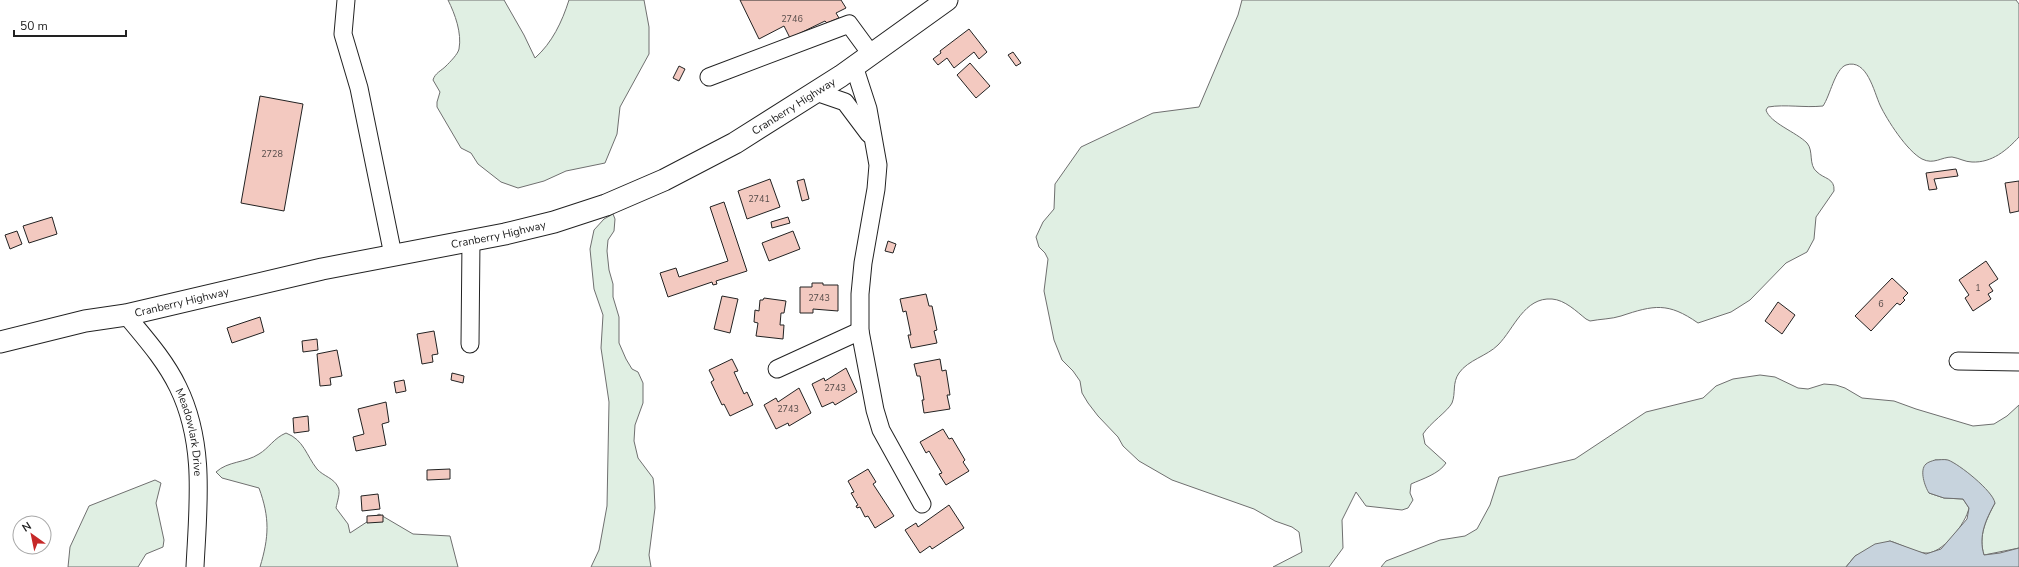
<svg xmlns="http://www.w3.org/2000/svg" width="2019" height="567" font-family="'Nunito Sans',sans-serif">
<rect width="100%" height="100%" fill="#fff"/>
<path fill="#e0efe3" stroke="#6f6f6f" d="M448,0H504L524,35L535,58C552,43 562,22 569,0H644L649,27V54L620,107L617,134L605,163L566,171L544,181L518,188L501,182L478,164L471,153L461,148L437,107V102L440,92L433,80C435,73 441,71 446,66C450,62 458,54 459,49C462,33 455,14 448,0Z
M1242,0H2016L2019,4V137C2007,150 1992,163 1972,162C1965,162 1959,158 1952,157C1941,157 1934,165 1922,159C1907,151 1887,120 1880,105C1874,92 1867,58 1846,65C1835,69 1830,96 1823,106C1804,108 1786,104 1768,107L1766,110C1770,123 1796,132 1807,143C1814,151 1808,165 1817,172C1824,179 1835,178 1834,191L1816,217L1814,239L1807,252L1786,263L1750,300L1731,312L1698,323C1668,302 1654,305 1621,316C1612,319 1600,319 1590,321L1586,319C1576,311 1565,300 1552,299C1524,297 1514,329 1498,345C1487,356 1468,360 1459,373C1452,383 1456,393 1452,403C1448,411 1430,423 1423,434L1425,444L1446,463C1439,474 1422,479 1411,484L1410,493L1413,500L1408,508L1402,510L1366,506L1356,492L1342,520L1343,548L1329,567H1273L1302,552L1299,532L1292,527L1275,521L1254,509L1172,480L1139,461L1123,446L1118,437L1098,416L1088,403L1082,393L1080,381L1073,371L1062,360L1054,340L1044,291L1048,259L1045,253L1039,247L1036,237L1043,222L1054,209L1055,184L1081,147L1153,113L1199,107L1238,15Z
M613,214L615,219L614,231L608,240L607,251L609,270L613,284V297L619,317V343L626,359L632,369L638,372L643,383V403L635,425L634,441L638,458L653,478L654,486L655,508L649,555L651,567H591L599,550L607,506L609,402L601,348L603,315L594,289L590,249L594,230L604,219Z
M1760,375L1775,377L1798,388L1808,389L1824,384L1836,385L1845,388L1862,398L1894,401L1916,409L1973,426L1994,424L2007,416L2019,405V548L1984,555C1978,536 1986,520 1995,503L1954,464L1946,460H1935L1929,493L1944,498L1963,499L1969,508C1966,523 1942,555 1925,553C1914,552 1900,544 1890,541L1855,556L1846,567H1381L1386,561L1440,540L1465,536L1477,529L1490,505L1499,477L1575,459L1646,412L1703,398L1716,386L1733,379Z
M286,433C304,440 306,455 317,469C323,476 334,478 338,487C341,492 337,502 336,508L348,524L350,533L379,514L413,534L450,536L458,567H260C269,537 270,518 259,488L222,478L216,472C228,461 245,463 259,454C269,448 274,438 286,433Z
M155,480L161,483L156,503L164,540L163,547L146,554L138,567H68L70,547L89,506Z"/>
<path fill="#c7d3dd" stroke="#6f6f6f" d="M1935,460C1939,460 1944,459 1948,460C1959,464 1993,491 1995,503C1986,519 1978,536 1984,555L2000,553L2019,548V567H1846L1855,556L1875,544L1890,541L1926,554L1941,549L1967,519L1969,508L1963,499L1944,498L1929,493C1925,487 1919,470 1926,464C1928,462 1932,461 1935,460Z"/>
<path fill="#f3c9c0" stroke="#222" d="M740,0H841L846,8L836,13L839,18L827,23L825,21L790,38L784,26L759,39Z
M969,29L987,52L979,59L974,52L954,68L947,58L938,65L933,59L941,53L940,51Z
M1013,52L1021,63L1016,66L1008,55Z
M970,63L990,86L976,98L957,75Z
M679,66L685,69L679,81L673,78Z
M260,96L303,104L284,211L241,203Z
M1956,169L1958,176L1934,179L1937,189L1929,190L1926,173Z
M770,179L780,207L747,219L738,191Z
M804,179L809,199L802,201L797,181Z
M2019,181V211L2010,213L2005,183Z
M724,202L747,271L716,281L717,284L713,285L712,282L668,297L660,273L676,268L679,277L728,261L710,207Z
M52,217L57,234L29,243L23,226Z
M788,217L790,223L772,228L771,222Z
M17,231L22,244L10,249L5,235Z
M793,231L800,249L769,261L762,243Z
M888,241L896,244L893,253L885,251Z
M1986,261L1998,279L1989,285L1993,291L1988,294L1991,299L1973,311L1965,298L1969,295L1959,280Z
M1892,278L1908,293L1903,298L1905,300L1900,305L1897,303L1871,331L1855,316Z
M812,283H823V285H838V311L813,309V313H800V287H812Z
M926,294L929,306H932L937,330L934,331L937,343L911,348L908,335H911L906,311L903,312L900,299Z
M722,296L738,299L730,333L714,329Z
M764,298L786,301L784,313H781L780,325H784L783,339L756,336L758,323L754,322L755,310L759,311L760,300H763Z
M1778,302L1795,315L1782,334L1765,321Z
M260,317L264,332L232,343L227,328Z
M434,331L438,354L432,355L433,362L422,364L417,334Z
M317,339L318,350L303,352L302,341Z
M337,350L342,376L330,378L331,385L320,386L317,354Z
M732,359L738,371L734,372L744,394L747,392L753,405L730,416L724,404L722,405L711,382L714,380L709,370Z
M940,359L942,371L946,370L950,395H947L950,409L924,413L922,400H924L920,376H917L914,364Z
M846,368L857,392L835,405L833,402L822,407L812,384L824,378L825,381Z
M452,373L464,376L463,383L451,380Z
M404,380L406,391L396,393L394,382Z
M799,388L811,413L789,426L788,423L776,429L764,405L776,398L778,402Z
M386,402L389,422L382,424L386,445L356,451L353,437L364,434L358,409Z
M308,416L309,431L294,433L293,418Z
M943,429L949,439L952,438L965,460L963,462L969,471L946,485L939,474L942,473L929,451L926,453L920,442Z
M450,469V479L427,480V470Z
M868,469L876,482L873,484L894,516L875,528L868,516L865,517L860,507L857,508L856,506L858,505L851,493L854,492L848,481Z
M378,494L380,509L362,511L361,496Z
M949,505L964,528L932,549L930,546L920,553L905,530L916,523L918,527Z
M383,515V522L367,523V516Z"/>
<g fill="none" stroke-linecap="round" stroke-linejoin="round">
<defs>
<g id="minor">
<path d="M346,0L343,34L359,88L393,255"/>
<path d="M854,66L868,109L878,165L876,189L863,263L860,294V331L875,410L881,430L922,504"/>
<path d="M709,77L849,24L871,54"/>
<path d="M816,92L845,102L869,134"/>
<path id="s1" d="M126,315C145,338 165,360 178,387C206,444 198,506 195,567"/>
<path d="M470,344L471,241"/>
<path d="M1958,361L2019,362"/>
<path d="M777,369L860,331"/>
</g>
<g id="major">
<path id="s2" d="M0,342L85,321L126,315L322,269L505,234L554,222L606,205L664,180L735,143L841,76L947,0"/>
</g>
</defs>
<use href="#minor" stroke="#222" stroke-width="19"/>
<use href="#major" stroke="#222" stroke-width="23"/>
<use href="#minor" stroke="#fff" stroke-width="17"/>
<use href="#major" stroke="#fff" stroke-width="21"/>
</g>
<g text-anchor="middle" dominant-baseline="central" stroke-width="3" stroke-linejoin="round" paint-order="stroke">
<g font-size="9" fill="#564c4a">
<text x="792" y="19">2746</text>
<text x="272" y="154">2728</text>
<text x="759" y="199">2741</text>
<text x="1978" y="288">1</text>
<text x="819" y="298">2743</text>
<text x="1881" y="304">6</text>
<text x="835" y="388">2743</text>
<text x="788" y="409">2743</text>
</g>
<g font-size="11" fill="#222" stroke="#fff">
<text stroke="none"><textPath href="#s2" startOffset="834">Cranberry Highway</textPath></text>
<text stroke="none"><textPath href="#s2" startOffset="510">Cranberry Highway</textPath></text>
<text stroke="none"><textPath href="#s2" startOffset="186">Cranberry Highway</textPath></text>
<text stroke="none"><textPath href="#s1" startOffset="136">Meadowlark Drive</textPath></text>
</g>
</g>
<g transform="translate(32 535) rotate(327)"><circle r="19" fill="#ffffff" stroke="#a7a7a7"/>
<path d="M0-3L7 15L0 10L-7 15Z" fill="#c62828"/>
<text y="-6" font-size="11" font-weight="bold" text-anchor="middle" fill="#222222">N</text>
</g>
<path d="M14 30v6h112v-6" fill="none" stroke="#222222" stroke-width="2"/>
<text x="20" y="30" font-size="12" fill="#222222" stroke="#ffffff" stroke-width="3" paint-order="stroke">50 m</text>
</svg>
